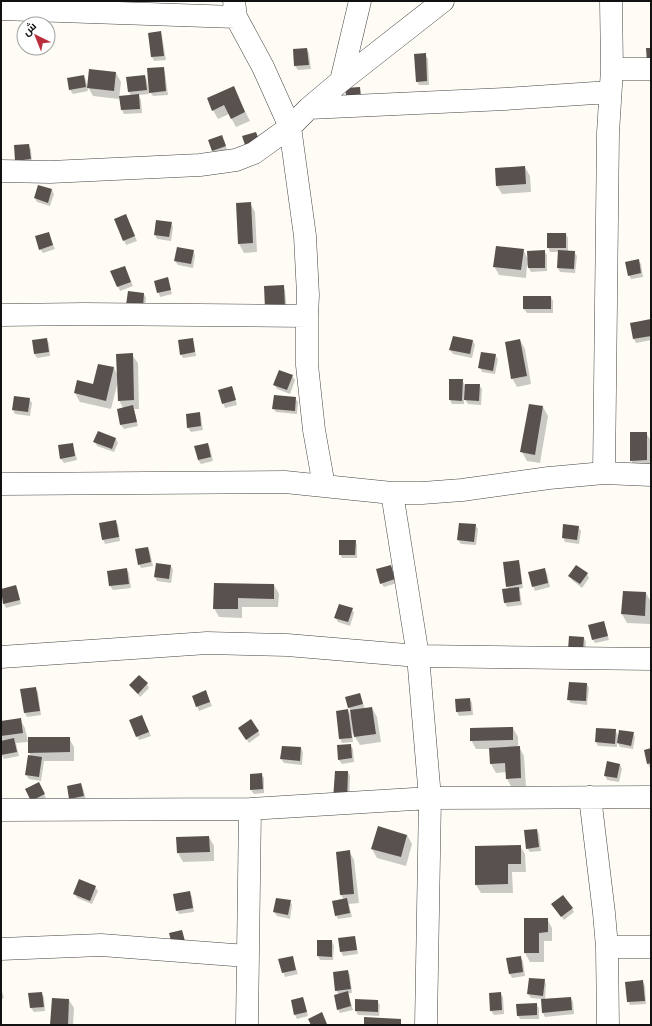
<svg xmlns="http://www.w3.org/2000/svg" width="652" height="1026" font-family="Lora,Cairo,serif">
<rect width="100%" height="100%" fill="#fefcf5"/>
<path fill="#0003" d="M160,32L162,36L166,60L154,61L152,57L149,33Z
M48,37L51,46L48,48Z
M38,48H47L39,51Z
M307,49L309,53L311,69L298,70L295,66Z
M425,55L428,59L429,85H419L417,81Z
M163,68L165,72L168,95L153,96L150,92Z
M116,73L121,82L119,99L93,96L88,87Z
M84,76L86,80L88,91L73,94L70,90L69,79Z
M145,76L147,80L149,94L138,95L141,100L142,113L124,114L122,110L121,97L131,96L129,92Z
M233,87L250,121L236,127L229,114L218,119L213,110Z
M224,140L227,150L215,155L209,141Z
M28,145L31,149L32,163L16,161Z
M525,167L530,176L531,192L502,194L497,186Z
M52,190L54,194L50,206L37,202L35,198Z
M250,203L255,212L257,252L244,253L239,244Z
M126,215L137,241L126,245L116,220Z
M156,221L171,223L173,227L171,241L157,239L155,235Z
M48,233L55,249L43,253L40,249Z
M566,234L568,238V251L574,252L577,256L575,273L560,272L558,268L559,252H550L548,247Z
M523,250L528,259L544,251L547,255V271L531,272L527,265L526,278L499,275L494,266Z
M193,251L195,255L193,268L178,265L175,261Z
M638,260L641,264L643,277L631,279L629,275Z
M125,267L133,286L120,291L112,272Z
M167,278L172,294L160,297L155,282Z
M283,286L285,290L287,311L269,312Z
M144,294L146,298L145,310L130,309Z
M524,297H551L553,301V313H527L524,309Z
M651,320V340L636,343L634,339L631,324Z
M46,339L49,343L50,356L37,358L34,353Z
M192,339L194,343L196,356L183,358L181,354Z
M520,340L525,349L531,384L517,387L512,378Z
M473,341L475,345L472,358L453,354L450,350Z
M132,355L138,363L139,409H134L138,426L124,429L121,425L123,408L119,400L118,381L111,409L80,402L75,393L94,385L114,368L118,376Z
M495,355L498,359L495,374L482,372L480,368Z
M292,376L295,380L290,394L277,389L274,384Z
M450,380H462L466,387L479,385L482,389L481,405L468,404L464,398V404H452L450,400Z
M232,387L237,405L225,408L219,391Z
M295,398L298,402L297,414L276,412L273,408Z
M29,399L32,403L30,416L15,414L13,410Z
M543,407L548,416L540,463L527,461L522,452Z
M199,413L201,417L203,430L191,432L188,428Z
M646,433L651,441V469H636L631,460Z
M116,439L118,443L114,452L97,446L95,442Z
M72,444L74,448L77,460L64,463L61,459Z
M208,444L210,448L213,461L201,464L198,460Z
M115,521L118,525L120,541L105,544L103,539Z
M475,525L478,529L476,545L461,544L458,540Z
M578,527L581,531L579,544L565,542L563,537Z
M355,541L357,545V558H342L340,554Z
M148,548L150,552L153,566L141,568L139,564Z
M518,561L520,565L523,588L519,589L520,592L522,605L507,607L505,603L504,590L509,589L507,586Z
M171,566L173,570L171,583L157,581L155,577Z
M390,566L397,583L384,587L381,583Z
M126,569L129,573L131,588L113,590L110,586L108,572Z
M544,569L547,573L550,587L535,591L533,586Z
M587,574L589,578L582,588L572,580L570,576Z
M214,584L274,585L279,594L278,607H242V618L219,617L214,608Z
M16,587L18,591L21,604L6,608L4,604L1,590Z
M624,592L646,593L651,602L650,624L627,623L622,614Z
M352,609L354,613L350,626L338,622L335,617Z
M604,622L609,640L595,643L593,639Z
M584,638L586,642L585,655L572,654Z
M147,684L149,688L140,697L130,685Z
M587,684L589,688L587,705L571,703L568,699Z
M35,688L38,692L41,715L27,717L25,713L21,690Z
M360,694L365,709L372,708L377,717L381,742L360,745L352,732L353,742L342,743L340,739L348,711L352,717L349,707Z
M193,696H208L212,706L199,711Z
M470,699L472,703L473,715L459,716L457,712Z
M142,716L151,736L139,740L137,736Z
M20,719L25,728L28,742L16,743L19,756L4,759L1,754V722Z
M513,728L518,737V747H519L524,756L526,787L512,788L507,779V772L496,773L491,764L490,749H476L471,740Z
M597,729L615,730L619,737L633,733L635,737L633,749L620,747L617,742V747L598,746L596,742Z
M258,731L260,735L249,743L242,732Z
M69,738L74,747V761H44L41,781L29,779L26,775L31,756L29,752Z
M350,745L353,749L354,762L342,764L339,760Z
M282,747L301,748L303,752L302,765L284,763L281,759Z
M651,749V768H650L648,764L645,751Z
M620,764L622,769L619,782L607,780L605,775Z
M348,772L350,776L349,804H337Z
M261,774L264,778V793L254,794L251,790Z
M81,784L83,788L86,800L72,802L70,798Z
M41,788L46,798L34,804L32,800Z
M537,830L539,834L541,851L530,852L527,848Z
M407,835L412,844L406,866L377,858L372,849Z
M209,837L214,846V861L183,862L178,853L177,838Z
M520,846L525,854L526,872H512L513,893H481L476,885Z
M349,851L354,860L359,903L349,904L352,917L338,919L336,915L344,900L341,895L337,853Z
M95,887L98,891L92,904L77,898L75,894Z
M190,893L192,897L194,912L179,914L177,910Z
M277,899L290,901L292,905L290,919L277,916L274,912Z
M555,908H572L574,912L564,920Z
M525,919H547L552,928V941H544V962H530L525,953Z
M354,937L356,941L358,954L343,956L341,952Z
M332,941L334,946L333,960H320L318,956Z
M292,957L298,974L285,977L280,960Z
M520,957L523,961L525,976L512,978L510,974Z
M348,971L350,975L352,993H348L353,1010L340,1013L338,1009L339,995L336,990Z
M544,980L546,984L545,1000L571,998L573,1002L574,1014L545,1017L543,1013L542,999L531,998L528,994Z
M643,982L645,986L646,1004L630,1005L628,1001Z
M1,989L4,998L1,999Z
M41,993L44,997L45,1011L34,1012L31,1008L30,994Z
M500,993L503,997L504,1014L494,1015L491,1011Z
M303,998L305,1003L308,1016L297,1019L295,1015Z
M69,1000L74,1008L73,1025H51Z
M356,1001H377L380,1005L379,1016L358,1015L356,1011Z
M536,1004L539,1008V1019H520L518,1015Z"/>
<path fill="#59514d" d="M161,31L164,56L151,57L148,33Z
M307,48L309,65L294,66L293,49Z
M646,48H651V63H647Z
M426,53L427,81L416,82L414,54Z
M164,67L166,91L149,93L147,68Z
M89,69L116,72L114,91L87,88Z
M84,75L86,87L69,90L67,78Z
M145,75L147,90L128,92L126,77Z
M234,86L245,112L231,119L224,105L212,111L207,98Z
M360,87L362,107L348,109L345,88Z
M139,94L140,109L121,110L119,96Z
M256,132L260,143L246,148L242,136Z
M222,135L226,146L212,151L208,140Z
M29,144L31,159L15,161L14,145Z
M525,166L526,184L496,186L495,168Z
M38,185L52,189L48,203L34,198Z
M251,202L253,243L238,244L236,203Z
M126,214L135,236L123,241L114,219Z
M156,220L172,222L169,237L154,235Z
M49,232L53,245L39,250L35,236Z
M547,233H566V248H547Z
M496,246L524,249L521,270L493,267Z
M177,247L194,250L191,264L174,261Z
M545,250V268H528L527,251Z
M558,250L575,251L574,269L557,268Z
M639,259L641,273L628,276L625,262Z
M125,266L131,282L117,287L110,271Z
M168,277L171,290L157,293L154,281Z
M284,285L285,307L265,309L264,286Z
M128,291L144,293L143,307L126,305Z
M523,296H551V309H523Z
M651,319V336L633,339L630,323Z
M453,336L473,340L470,354L449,350Z
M47,338L49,352L34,354L32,340Z
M193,338L195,352L180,355L178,340Z
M520,339L527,376L511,379L505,342Z
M481,352L496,354L493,371L478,368Z
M133,353L134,400L118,401L116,354Z
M98,364L114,367L106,401L74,393L77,380L93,384Z
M279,370L293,375L287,390L273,385Z
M449,379H463L462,401L449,400Z
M465,384H480L479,401L464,400Z
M232,386L236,400L222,404L218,390Z
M274,395L296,397L295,411L272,409Z
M14,396L30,398L28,412L12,410Z
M529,404L543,406L535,455L520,452Z
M133,405L137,422L120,425L117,409Z
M200,412L201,426L187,428L186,414Z
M98,431L116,438L112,449L93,442Z
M630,432H647V460L630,461Z
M73,443L75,456L60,459L58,445Z
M208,443L211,457L198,460L194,446Z
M116,520L119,537L102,540L99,523Z
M459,523L476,524L474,542L457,540Z
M563,524L579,526L577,540L562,538Z
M339,540H356L355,555H339Z
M148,547L151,562L138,565L135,549Z
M519,560L522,584L506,587L503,562Z
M156,563L171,565L169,579L154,577Z
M391,565L395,579L380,584L376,569Z
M576,565L588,573L580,584L568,576Z
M127,568L129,584L109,586L107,571Z
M545,568L548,583L532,587L528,572Z
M214,583L274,584V599L238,598V609H213Z
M16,585L20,600L3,604L1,589Z
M519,587L520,601L504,603L502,589Z
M623,591L646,592L645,616L621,614Z
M339,604L353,608L348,622L334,618Z
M604,621L608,636L592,640L588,625Z
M569,636L584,637L583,651L568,650Z
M139,675L148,683L138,694L129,685Z
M569,682L587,683L586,701L567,700Z
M36,687L40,711L24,713L20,689Z
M206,690L210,702L196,707L192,696Z
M360,693L363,704L348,708L345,697Z
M470,698L471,711L456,712L455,699Z
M372,707L376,734L354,737L350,710Z
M348,709L352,738L339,739L336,711Z
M142,715L149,732L136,737L129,720Z
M21,718L23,733L1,736V721Z
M251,719L259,731L246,740L238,728Z
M513,727V740L470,741V728Z
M596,728L616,729L615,744L595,742Z
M619,730L634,732L631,746L617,743Z
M28,737H70V752L28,753Z
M14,738L17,752L1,755V741Z
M351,744L352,758L338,760L337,745Z
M282,746L301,747L300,761L280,759Z
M520,746L521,778L506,779L505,763L490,764L489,748Z
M651,748V763L647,764L644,750Z
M28,755L42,757L39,777L25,775Z
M607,761L620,764L617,778L604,776Z
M335,771H348L347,800H333Z
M262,773L263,789L250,790V774Z
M39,782L45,794L31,801L25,789Z
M81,783L84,796L69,799L67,786Z
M378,826L407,835L401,857L371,849Z
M537,829L539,847L526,849L524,830Z
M209,836L210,852L177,853L176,837Z
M521,845V864H508V884L475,885V846Z
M350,850L354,894L340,895L336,852Z
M79,879L96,886L90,901L73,894Z
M190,891L193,908L176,911L173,894Z
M563,895L573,908L561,917L551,904Z
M276,898L291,900L288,915L273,912Z
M347,898L350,913L335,916L332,901Z
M524,918H548V932L539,933V953H524Z
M182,930L186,945L173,949L169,933Z
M355,936L357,950L340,952L338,938Z
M317,940H332V957L317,956Z
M293,956L296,970L282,973L278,959Z
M521,956L523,972L509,974L506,958Z
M348,970L351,989L335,991L333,972Z
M529,978L545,979L543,996L527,994Z
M643,980L645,1001L627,1002L625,982Z
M348,991L351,1006L337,1010L334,995Z
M42,992L44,1007L30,1008L28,993Z
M501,992L502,1010L490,1011L489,993Z
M303,997L307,1012L294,1015L291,1000Z
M571,997L572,1010L542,1013L541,999Z
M52,998L69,999L68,1025H50Z
M355,999L378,1000V1012L355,1011Z
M537,1003V1015L517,1016L516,1004Z
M322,1012L327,1024L311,1025L308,1019Z
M364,1017L401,1019V1025H364Z"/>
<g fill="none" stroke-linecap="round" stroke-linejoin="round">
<defs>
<path id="minor" d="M234,1L236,17L263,67L290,127L305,236L308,295L307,316V365L314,430L324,486
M1,9L236,17
M612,69H651
M341,81L360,1
M309,108L505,99L610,92
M1,171L50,172L200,165L236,160L254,153L290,127L309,108L341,81L443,1
M1,315L84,314L307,316
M604,473L608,133L612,69L611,1
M1,484L285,482L392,493H422L462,490L549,478L604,473L651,475
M392,493L418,656L430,798L426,1025
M1,657L207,643L287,645L418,656L651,659
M590,797L604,913L607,947H651
M1,810L250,809L430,798L651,797
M607,947L608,1025
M1,949L101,945L247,956
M247,1025L250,809"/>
</defs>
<use href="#minor" stroke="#444" stroke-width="23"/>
<use href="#minor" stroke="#fff" stroke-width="22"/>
</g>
<rect width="652" height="1026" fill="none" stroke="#111111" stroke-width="4"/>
<g transform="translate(36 36) rotate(317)"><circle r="19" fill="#ffffff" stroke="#a0a0a0"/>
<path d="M0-3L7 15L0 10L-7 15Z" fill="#bb2e3c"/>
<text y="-6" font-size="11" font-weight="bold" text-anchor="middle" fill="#111111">ش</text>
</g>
</svg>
